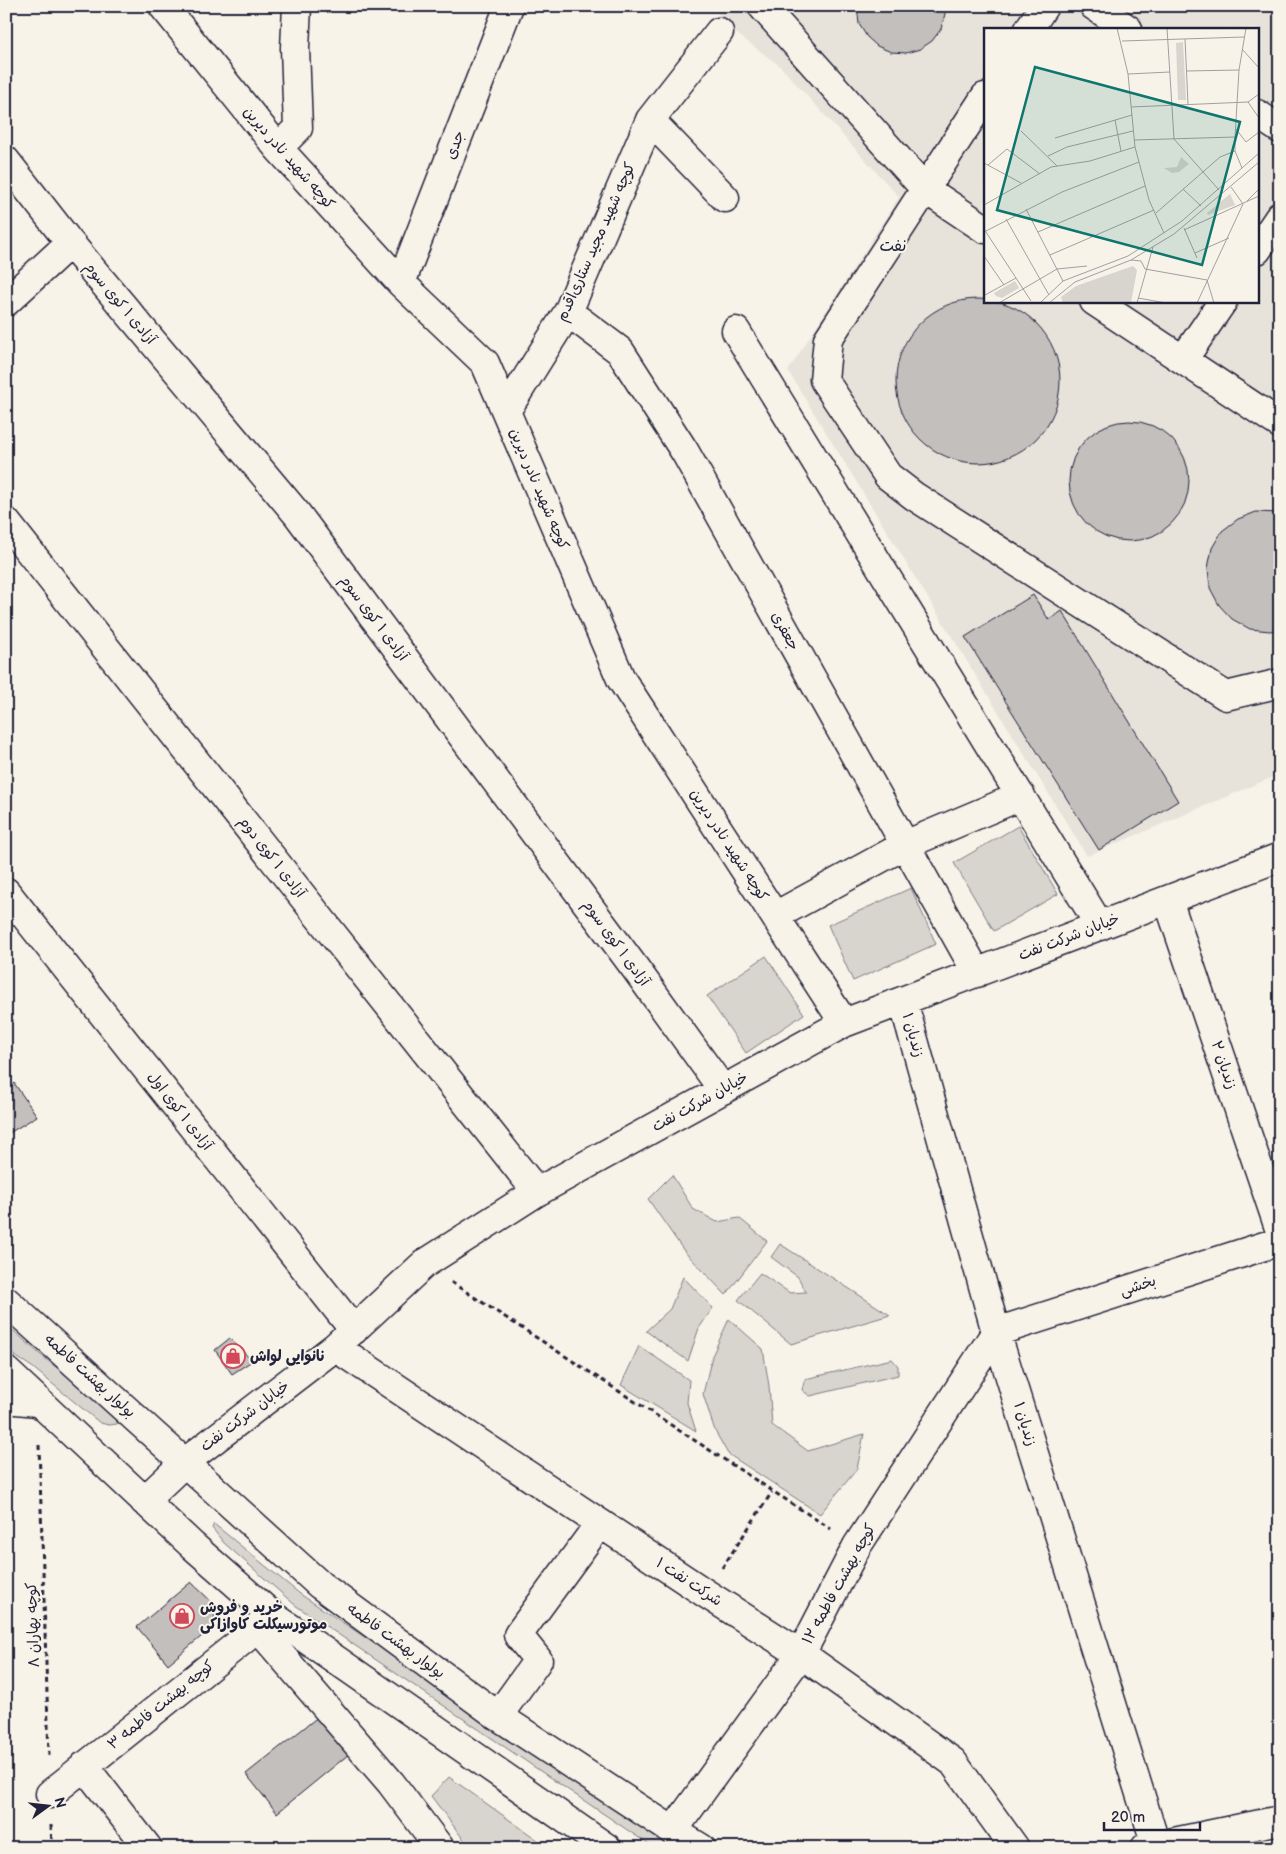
<svg xmlns="http://www.w3.org/2000/svg" width="1286" height="1854" font-family="'Balsamiq Sans','Playpen Sans Arabic',sans-serif">
<rect width="100%" height="100%" fill="#f7f3e8"/>
<filter id="ink" filterUnits="userSpaceOnUse"><feTurbulence type="fractalNoise" baseFrequency=".02" numOctaves="2"/><feDisplacementMap in="SourceGraphic" scale="10" xChannelSelector="R" yChannelSelector="G"/><feConvolveMatrix kernelMatrix="1 2 1 2 8 2 1 2 1" color-interpolation-filters="sRGB"/></filter>
<g filter="url(#ink)">
<path fill="#e7e3db" fill-rule="evenodd" d="M713,6H1280V774L1087,856L788,371L899,197L780,66L725,25ZM985,29H1257V301H985Z"/>
<path fill="#d8d5cf" stroke="#7d7c85" d="M1018,826L1058,894L994,931L954,863Z
M911,888L936,944L853,981L828,925Z
M766,956L804,1014L746,1053L707,996Z
M672,1175L693,1209L717,1222L739,1218L767,1241L726,1295L684,1251L648,1199Z
M780,1244L890,1315L791,1344L738,1300L760,1273L790,1293L806,1292L798,1277L771,1257Z
M683,1277L713,1308L699,1328L688,1361L646,1331L670,1309Z
M729,1319L763,1349L769,1386L772,1425L808,1451L864,1434L857,1469L820,1514L728,1454L715,1431L703,1394L712,1356Z
M6,1324L41,1355L119,1418L117,1424L109,1425L100,1423L32,1367L9,1352L6,1350Z
M639,1346L689,1380L687,1403L696,1431L621,1385Z
M892,1359L898,1366V1375L810,1396L802,1390L805,1379Z
M214,1524L300,1594L682,1848H654L295,1605L224,1543L212,1528Z
M449,1777L549,1848H470L431,1796Z"/>
<path fill="#c2bfbd" stroke="#22223b" d="M857,6H945V14L941,29L932,41L920,49L906,53L891,52L877,46L867,37L859,24Z
M896 381a82 82 0 1 1 164 0a82 82 0 1 1-164 0Z
M1069 481a60 60 0 1 1 120 0a60 60 0 1 1-120 0Z
M1256,512L1280,513V629L1270,631L1250,629L1232,619L1219,605L1210,588L1208,568L1212,548L1222,531L1238,519Z
M1033,595L1049,620L1062,611L1178,801L1099,850L965,637Z
M14,1083L37,1116L6,1135V1088Z
M230,1338L252,1361L232,1374L215,1350Z
M191,1582L216,1606L213,1627L168,1664L137,1627Z
M324,1712L354,1750L277,1813L246,1774Z"/>
<g fill="none" stroke-linecap="round" stroke-linejoin="round">
<defs>
<path id="minor" d="M163,6L278,148L401,283L485,363L621,679L844,1023
M762,6L925,189L985,229
M1094,6L1128,29
M1029,29L1044,6
M985,97L828,339L824,380L888,476L914,496L1226,696L1280,683
M1257,114L1280,129
M650,120L725,198
M278,148L298,128L295,48L297,6
M6,161L70,243L297,514L635,968L723,1090
M1257,250L1280,216
M401,283L509,6
M1094,301L1280,424
M6,302L70,243
M568,312L620,351L685,452L977,973
M736,331L1100,926
M1183,360L1223,301
M506,411L568,312L650,120L719,32
M6,522L537,1192
M6,892L354,1330
M1168,900L1280,1231
M775,916L905,845L1021,796
M903,1001L996,1332L1156,1845
M996,1332L1280,1241
M335,1347L705,1593L801,1654L953,1762L1015,1848
M6,1399L37,1402
M185,1462L335,1347L424,1264L537,1192L844,1023L1280,857
M257,1627L391,1783L440,1848
M498,1716L538,1660L518,1635L600,1523
M84,1766L148,1848
M50,1794L272,1617
M673,1831L801,1654L857,1546L996,1332
M1145,1848L1280,1820"/>
<path id="major" d="M6,1301L320,1585L498,1716L673,1831L701,1848
M6,1371L193,1546L273,1616L607,1848
M144,1501L185,1462"/>
</defs>
<use href="#minor" stroke="#22223b" stroke-width="31"/>
<use href="#major" stroke="#22223b" stroke-width="31"/>
<path stroke="#22223b" stroke-width="3" stroke-dasharray="5 4" stroke-linecap="butt" d="M451,1282L831,1529
M39,1445L49,1756
M722,1568L772,1492
M51,1825L52,1848"/>
<use href="#minor" stroke="#f7f3e8" stroke-width="28"/>
<use href="#major" stroke="#f7f3e8" stroke-width="28"/>
</g>
</g>
<defs>
<symbol id="shop-ring" viewBox="-11 -11 22 22"><circle r="9.5" fill="#f7f3e8" stroke="#d1495b" stroke-width="1.5"/><path d="M-5-2.5h2.3a2.7 3.5 0 0 1 5.4 0H5L5.5 6h-11ZM-1.5-2.5h3a1.5 2.3 0 0 0-3 0Z" fill="#d1495b"/></symbol>
</defs>
<g fill-rule="evenodd">
<use href="#shop-ring" x="219" y="1342" width="28" height="28"/>
<use href="#shop-ring" x="168" y="1602" width="28" height="28"/>
</g>
<g text-anchor="middle" dominant-baseline="central" stroke-width="4" stroke-linejoin="round" paint-order="stroke">
<g font-size="15" fill="#22223b" stroke="#f7f3e8">
<text transform="translate(455 145) rotate(-69)">جدی</text>
<text transform="translate(289 158) rotate(49)">کوچه شهید نادر دیرین</text>
<text transform="translate(596 242) rotate(-66)">کوچه شهید مجید ستاری‌اقدم</text>
<text transform="translate(120 303) rotate(50)">آزادی ۱ کوی سوم</text>
<text transform="translate(539 489) rotate(67)">کوچه شهید نادر دیرین</text>
<text transform="translate(374 618) rotate(53)">آزادی ۱ کوی سوم</text>
<text transform="translate(785 631) rotate(61)">جعفری</text>
<text transform="translate(729 845) rotate(57)">کوچه شهید نادر دیرین</text>
<text transform="translate(272 857) rotate(52)">آزادی ۱ کوی دوم</text>
<text transform="translate(1069 937) rotate(-21)">خیابان شرکت نفت</text>
<text transform="translate(616 943) rotate(54)">آزادی ۱ کوی سوم</text>
<text transform="translate(913 1035) rotate(74)">زندیان ۱</text>
<text transform="translate(1224 1065) rotate(71)">زندیان ۲</text>
<text transform="translate(700 1102) rotate(-29)">خیابان شرکت نفت</text>
<text transform="translate(180 1111) rotate(52)">آزادی ۱ کوی اول</text>
<text transform="translate(1138 1286) rotate(-18)">بخشی</text>
<text transform="translate(90 1376) rotate(42)">بولوار بهشت فاطمه</text>
<text transform="translate(245 1416) rotate(-37)">خیابان شرکت نفت</text>
<text transform="translate(1025 1424) rotate(73)">زندیان ۱</text>
<text transform="translate(689 1582) rotate(33)">شرکت نفت ۱</text>
<text transform="translate(839 1584) rotate(-61)">کوچه بهشت فاطمه ۱۲</text>
<text transform="translate(33 1625) rotate(-92)">کوچه بهاران ۸</text>
<text transform="translate(396 1641) rotate(36)">بولوار بهشت فاطمه</text>
<text transform="translate(161 1705) rotate(-39)">کوچه بهشت فاطمه ۳</text>
</g>
<g font-size="15" font-weight="bold" fill="#22223b" stroke="#f7f3e8" text-anchor="start">
<text x="250" y="1356">نانوایی لواش</text>
<text x="200" y="1607">خرید و فروش<tspan x="200" dy="17">موتورسیکلت کاوازاکی</tspan></text>
</g>
<g font-size="16" fill="#22223b" stroke="#f7f3e8">
<text x="893" y="246">نفت</text>
</g>
</g>
<g transform="translate(984 28)">
<rect width="275" height="275" fill="#f7f3e8"/>
<path d="M199,14L202,72H194L192,15ZM197,129L205,136L195,144L188,145L180,140L193,139ZM246,166L251,177L224,187L223,185ZM149,238L153,242L147,275H79L77,269L92,258ZM31,253L35,260L18,270L12,268L10,265Z" fill="#d8d5cf"/>
<path fill="none" stroke="#a29fa3" stroke-width="1" d="M133,0L144,46L151,119L165,172L180,205M183,0L190,111M201,11L204,76M138,13L260,9M258,21L275,40M202,43L255,42M144,46L186,44M264,74L275,90M147,79L264,74L275,66M131,92L137,123M252,101L262,114L275,104M37,103L73,138M71,110L148,87M190,111L235,162M150,112L251,109M64,128L83,119L149,103M0,135L37,155M4,137L23,121L56,146M258,140L251,123V109L255,42L262,0M199,161L217,178M263,173L275,161M0,177L67,139L106,133L151,119M42,181L79,253M172,185L236,129L251,123M22,191L65,267M200,200L213,230M0,201L47,273M200,202L275,168M2,203L78,164L155,134M54,204L161,158M211,225L245,210M66,227L170,182M0,228L20,257M147,232L157,233L161,241M161,241L223,252L230,275M1,267L32,250M154,270L182,275M15,275L73,241L103,238M56,275L79,253L144,228L198,193L275,125M65,275L91,254L147,232L190,206L275,134M153,275L169,219M213,275L259,176L247,159"/>
<path fill="#0f766e" fill-opacity="0.15" stroke="#0f766e" stroke-width="2.5" d="M51,39L256,94L218,237L13,182Z"/>
<rect width="275" height="275" fill="none" stroke="#22223b" stroke-width="2.5"/>
</g>
<rect width="1286" height="1854" fill="none" stroke="#f7f3e8" stroke-width="25"/>
<rect x="12" y="12" width="1261" height="1829" fill="none" stroke="#22223b" stroke-width="2" filter="url(#ink)"/>
<g transform="translate(48 1806) rotate(75)" stroke="#f7f3e8" stroke-width="4" paint-order="stroke">
<path d="M0-4L9 19L0 12L-9 19Z" fill="#22223b"/>
<text y="-8" font-size="14" font-weight="bold" text-anchor="middle" fill="#22223b">N</text>
</g>
<path d="M1104 1822v8h96v-8" fill="none" stroke="#22223b" stroke-width="2.5"/>
<text x="1111" y="1822" font-size="15" fill="#22223b" stroke="#f7f3e8" stroke-width="4" paint-order="stroke">20 m</text>
</svg>
